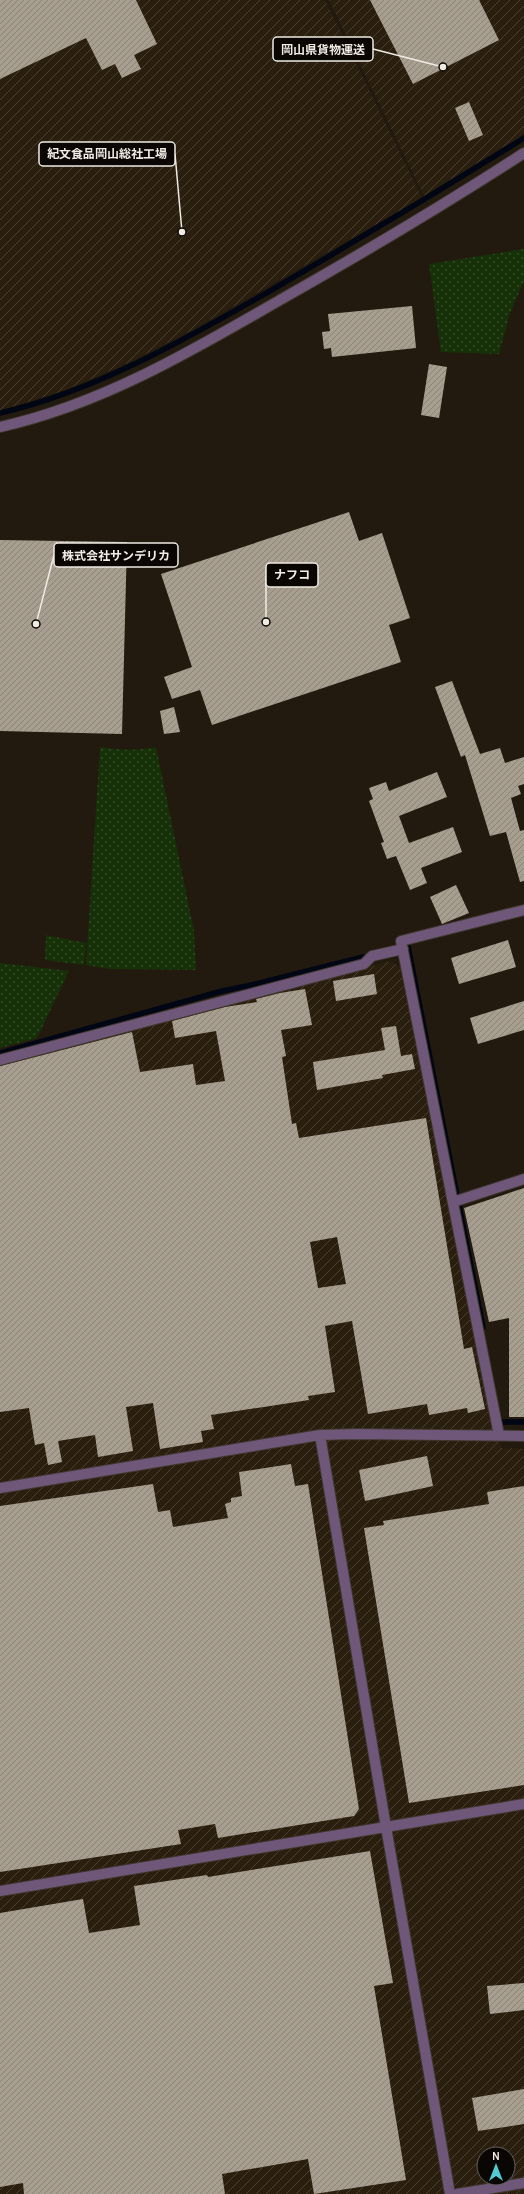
<svg xmlns="http://www.w3.org/2000/svg" width="524" height="2194" font-family="Karla,'Noto Sans JP',sans-serif">
<defs>
<pattern id="industrial-furrows" width="10" height="10" patternUnits="userSpaceOnUse"><rect width="10" height="10" fill="#2a1f0e"/><path d="M-1 1l2-2M0 10L10 0M9 11l2-2" fill="none" stroke="#494031"/></pattern>
<pattern id="grass-dots" width="8" height="8" patternUnits="userSpaceOnUse"><rect width="8" height="8" fill="#163108"/><path d="M2 2h.1M6 6h.1" fill="none" stroke="#384f2c" stroke-width="1.8" stroke-linecap="round"/></pattern>
<pattern id="building-hatch" width="6" height="6" patternUnits="userSpaceOnUse"><rect width="6" height="6" fill="#a89e90"/><path d="M-1 1l2-2M0 6l6-6M5 7l2-2" fill="none" stroke="#8b8479"/></pattern>
</defs>
<rect width="100%" height="100%" fill="#221a0f"/>
<path fill="url(#industrial-furrows)" fill-rule="evenodd" d="M0,0H325L422,198L194,329L130,362L66,390L0,411Z
M329,0H524V134L424,196Z
M391,961L400,967L501,1448L524,1449V2194H0V1063ZM484,2154H508V2178H484Z"/>
<path fill="url(#grass-dots)" d="M524,249V281L510,313L499,354L441,352L429,264Z
M100,747C120,750 137,751 156,747L194,931L196,970L109,969L86,965Z
M46,935L86,943L84,965L45,960Z
M0,963L69,971L37,1038L0,1048Z"/>
<g fill="none" stroke-linecap="round" stroke-linejoin="round">
<path stroke="#000613" stroke-width="5.5" d="M0,413C97,391 189,337 275,288C359,239 442,189 524,138
M405,947L408,946L483,1327
M0,1053L222,991L247,986L363,957
M499,1417L500,1422H524"/>
</g>
<path fill="url(#building-hatch)" fill-rule="evenodd" d="M0,0H136L157,44L134,55L141,69L122,78L115,64L102,70L86,38L0,79Z
M370,0H479L499,40L413,84Z
M469,102L483,135L469,141L455,108Z
M412,306L416,348L332,357L331,348L324,349L322,332L330,331L328,314Z
M429,364L447,367L439,418L421,415Z
M349,512L359,541L382,533L410,618L389,625L401,662L212,725L200,690L172,699L164,677L192,667L161,574Z
M0,540L127,542L122,734L0,731Z
M452,681L480,754L500,748L505,763L524,757V784L518,786L521,794L511,798L520,831L524,830V881L520,882L506,832L490,836L465,755L461,757L435,687Z
M174,707L180,732L164,734L160,711Z
M437,772L447,797L399,816L409,843L453,827L462,852L421,868L427,883L410,890L396,856L387,859L381,843L384,842L369,801L373,799L369,788L386,782L389,791Z
M456,885L469,913L442,924L430,897Z
M508,940L516,967L459,984L451,958Z
M374,974L377,994L336,1001L333,981Z
M305,989L312,1025L281,1030L286,1056L282,1057L292,1124L296,1123L299,1138L426,1118L464,1349L472,1347L485,1409L468,1413L467,1408L429,1415L427,1404L368,1414L352,1321L325,1326L335,1392L308,1396L309,1400L211,1415L214,1429L201,1431L203,1442L160,1449L153,1403L126,1407L133,1451L98,1457L95,1435L58,1441L62,1462L48,1465L44,1443L35,1445L29,1408L0,1412V1066L132,1032L140,1072L193,1064L196,1085L225,1081L216,1031L175,1038L172,1021L225,1007L257,1002L256,999L280,993ZM337,1237L346,1284L318,1288L310,1242Z
M524,1001V1030L478,1044L470,1018Z
M396,1026L401,1056L412,1054L415,1069L382,1075L383,1078L317,1090L313,1062L385,1050L381,1028Z
M524,1188V1417H509V1318L489,1322L464,1208Z
M427,1456L433,1486L365,1501L359,1470Z
M291,1464L295,1486L308,1484L359,1809L354,1816L218,1838L215,1824L178,1830L181,1844L0,1872V1506L153,1484L158,1512L170,1510L173,1527L228,1518L225,1504L231,1502V1498L242,1496L239,1472Z
M524,1486V1785L409,1803L364,1528L384,1525L383,1521L489,1504L487,1492Z
M370,1851L393,1983L374,1986L406,2180L314,2194L308,2159L222,2174L225,2194H24L23,2183L0,2187V1913L83,1899L89,1933L140,1925L134,1886L207,1875L208,1877Z
M524,1983V2010L490,2014L487,1986Z
M524,2089V2124L478,2131L472,2098Z"/>
<g fill="none" stroke-linecap="round" stroke-linejoin="round">
<defs>
<path id="minor" d="M0,1060L364,964L372,956L403,949
M453,1202L524,1179
M499,1435L401,941L524,910"/>
<path id="tertiary" d="M0,427C100,405 192,351 280,300C363,253 444,205 524,153
M320,1435L386,1827L450,2194
M0,1488L320,1435L355,1434L524,1436
M0,1891L524,1804
M457,2194L524,2183"/>
</defs>
<use href="#minor" stroke="#3f372d" stroke-width="12"/>
<use href="#tertiary" stroke="#3f372d" stroke-width="12"/>
<use href="#minor" stroke="#6e5779" stroke-width="10"/>
<use href="#tertiary" stroke="#6e5779" stroke-width="10"/>
</g>
<path fill="none" stroke="#f0ebe3" stroke-width="1.5" d="M443 67L373 49M182 232L175 154M36 624L54 555M266 622L266 575"/>
<g fill="#f0ebe3" stroke="#090603" stroke-width="1.5">
<circle cx="443" cy="67" r="4"/>
<circle cx="182" cy="232" r="4"/>
<circle cx="36" cy="624" r="4"/>
<circle cx="266" cy="622" r="4"/>
</g>
<g fill="#090603" stroke="#f0ebe3" stroke-width="1.5">
<rect x="273" y="37" width="100" height="24" rx="4"/>
<rect x="39" y="142" width="136" height="24" rx="4"/>
<rect x="54" y="543" width="124" height="24" rx="4"/>
<rect x="266" y="563" width="52" height="24" rx="4"/>
</g>
<g font-size="12" text-anchor="middle" font-weight="bold" fill="#f0ebe3">
<text x="323" y="54">岡山県貨物運送</text>
<text x="107" y="158">紀文食品岡山総社工場</text>
<text x="116" y="560">株式会社サンデリカ</text>
<text x="292" y="579">ナフコ</text>
</g>
<g transform="translate(496 2166)"><circle r="19" fill="#090603" stroke="#65625d"/>
<path d="M0-3L7 15L0 10L-7 15Z" fill="#51ccd4"/>
<text y="-6" font-size="11" font-weight="bold" text-anchor="middle" fill="#f0ebe3">N</text>
</g>
</svg>
